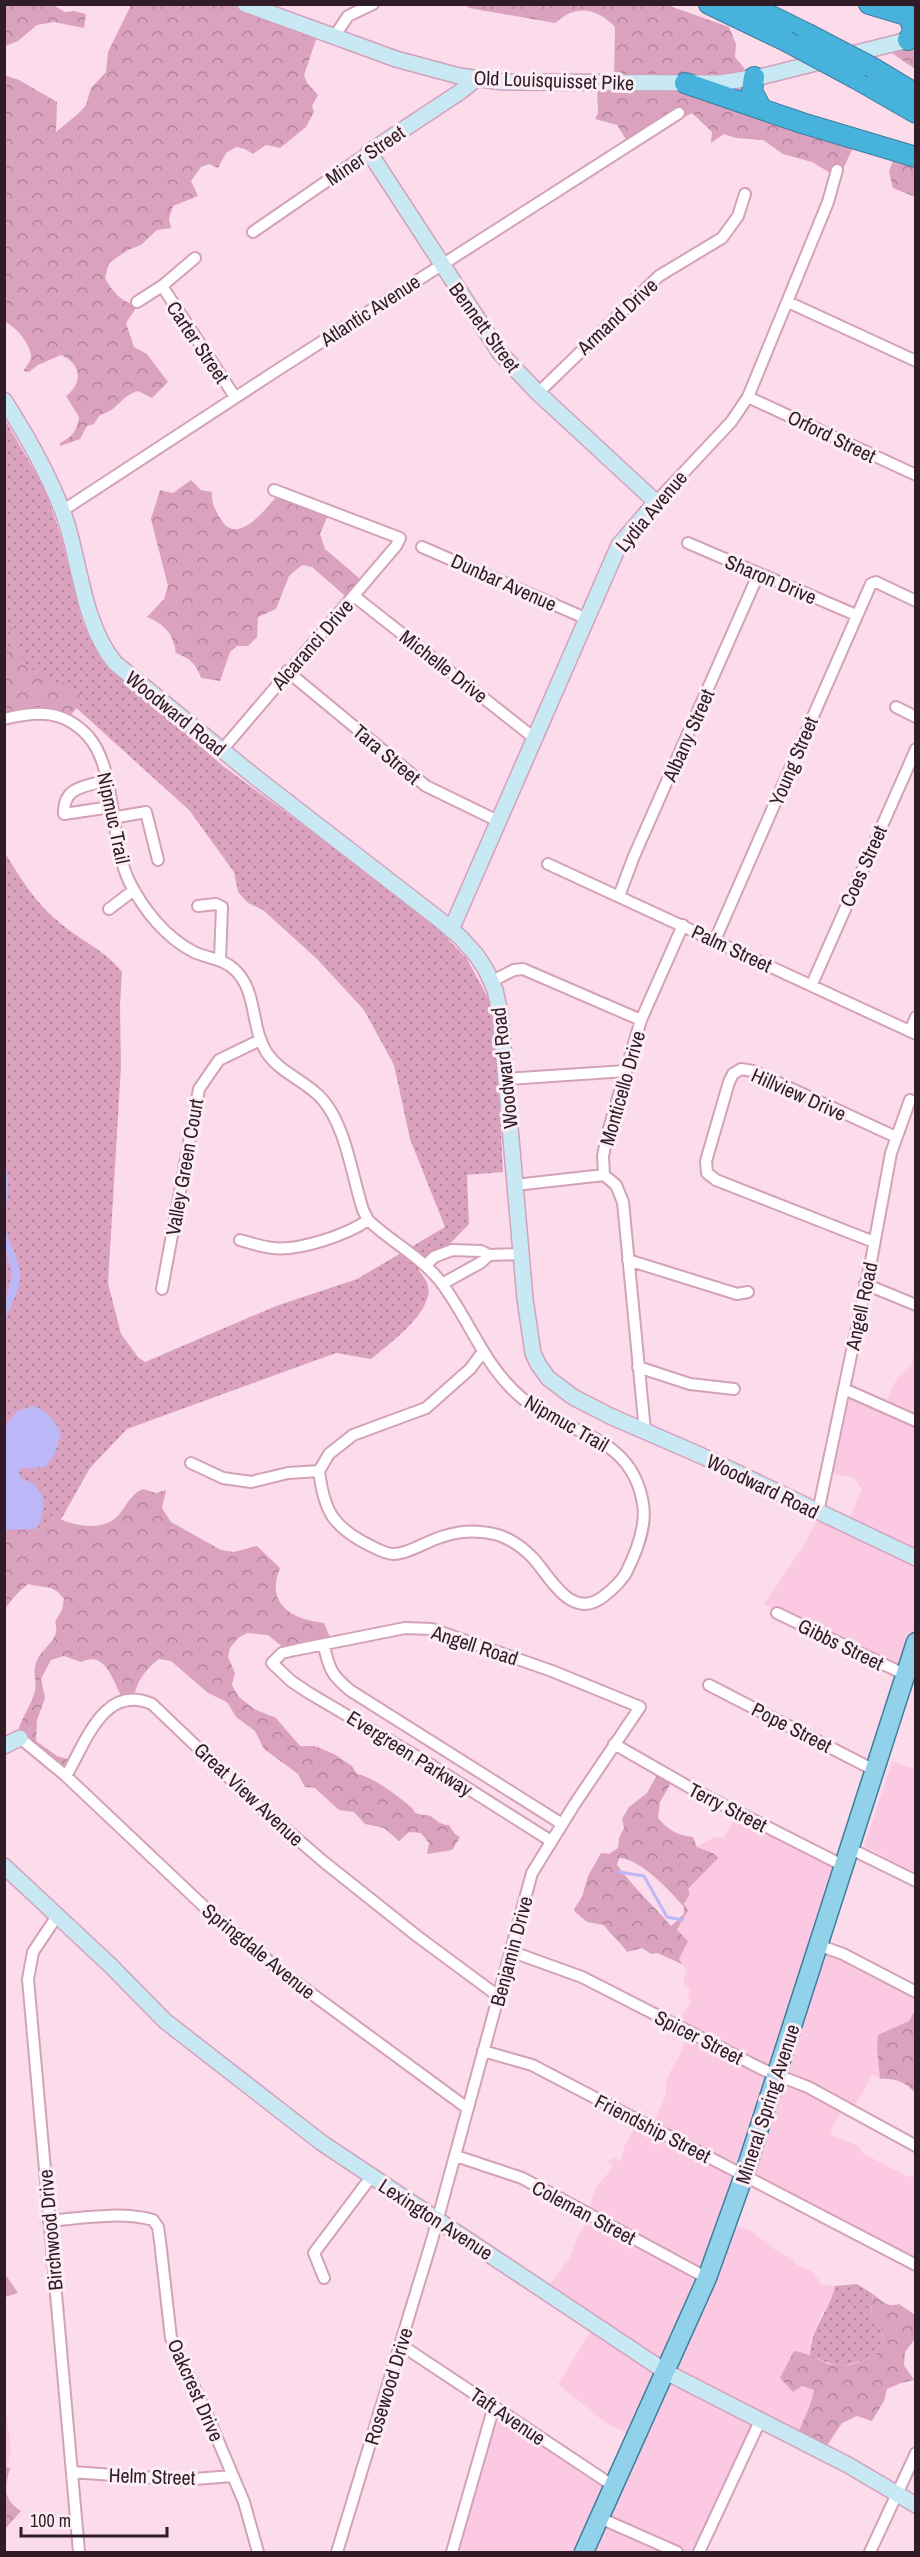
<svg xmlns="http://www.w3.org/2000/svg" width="920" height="2557" font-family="'Archivo Narrow',sans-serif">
<defs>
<pattern id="green-dots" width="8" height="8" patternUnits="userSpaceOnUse" patternTransform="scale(1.5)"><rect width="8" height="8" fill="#dba2bf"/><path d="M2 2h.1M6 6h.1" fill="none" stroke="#b2839b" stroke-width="1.8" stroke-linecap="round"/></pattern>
<pattern id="forest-crowns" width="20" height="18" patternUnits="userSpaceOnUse" patternTransform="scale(1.5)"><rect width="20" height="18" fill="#dba2bf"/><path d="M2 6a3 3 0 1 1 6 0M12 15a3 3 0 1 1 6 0" fill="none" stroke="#b2839b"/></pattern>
</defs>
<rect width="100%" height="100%" fill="#fcdbeb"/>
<path fill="#fbcae2" d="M915,1344L916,1657L910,1672L866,1657L764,1604L804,1545L821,1513L847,1523L862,1489L853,1477L830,1473L845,1394L884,1407L897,1378L912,1365Z
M892,1762L915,1769V1873L864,1846Z
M738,1814L842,1866L823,1945L915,1995V2010L909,2021L878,2035L877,2048L880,2079L872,2075L851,2113L842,2110L830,2132V2135L857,2145L864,2154L904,2175L915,2178V2269L750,2179L730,2223L751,2231L781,2254L790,2257L798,2266L813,2272L821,2284L835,2286L832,2301L821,2315L810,2342V2356L803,2352L802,2386L814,2390L810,2405L796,2438L762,2426L702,2552H457L498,2414L616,2486L639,2441L602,2420L558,2384L594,2326L544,2293L570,2258L576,2240L589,2219L587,2214L596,2188L613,2167L608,2163L609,2160L615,2158L621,2161L624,2147L636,2125L651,2129L666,2095V2084L670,2072L680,2055L687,2034L674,2027L691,2003L688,1996L690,1989L683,1982L687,1970L679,1959L677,1930L688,1910L684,1904L690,1894L688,1889L713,1853L697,1847L714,1837H724Z
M4,2392L11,2450L5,2480H4Z"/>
<path fill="url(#green-dots)" d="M5,420L44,487L61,536L82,621L101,659L223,766L369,874L434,925L467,959L488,998L497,1048L503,1172L467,1175L469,1224L445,1249L418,1269C421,1274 427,1280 428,1286C434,1311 388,1345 371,1359L336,1353L127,1429L90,1468L55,1530L4,1555L5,853C21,879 36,904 60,923C80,940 106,951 122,972L120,1005L121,1067L108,1283L121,1334L138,1357L145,1362L276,1306L357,1279L445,1227L410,1139L394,1065L364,1010L317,959L263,910L248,903L238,892L234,872L189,810L62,695L5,681Z
M857,2284L873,2294L871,2315L881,2324L883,2338L875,2357L840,2367L810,2356C810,2328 830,2311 835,2286Z"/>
<path fill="url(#forest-crowns)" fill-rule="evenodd" d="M9,5H53L65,12L74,11L86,14L84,28L54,22L37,25L18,41L5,46V7Z
M131,5H243L319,31L304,75L307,83L318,95L312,106L314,112L306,127L280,148L266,145L253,154L245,149L236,147L226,153L218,168L209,164L201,167L191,181L198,196L173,206L169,219L171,228L157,230L141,245L128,250L109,263L105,278C111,290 123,304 138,305L126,323L134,347L147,354L168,382L152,398L138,391C120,396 119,410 100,415L94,424L87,426L80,439L60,446V443C73,436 77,431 79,417L66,396C83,383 82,364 61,355L38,365L29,372L23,371C26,367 30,362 31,358C32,345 15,326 5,322L4,75L19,80L57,102L56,132L79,113L86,105L91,88L106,72L108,52Z
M465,5H667L729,27L736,44L735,57L753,79L745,92L855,143L839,178L812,162L783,154L763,140L736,138L724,134L711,143L712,132L692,113L630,146L617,125L595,119L598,113L597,86L614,85L615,27C596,8 576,4 555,23L469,8Z
M915,35V69L886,49Z
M896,151L915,157V197L893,188L889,172Z
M191,480L201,490L212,492C211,503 215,509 220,518C238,551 272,501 284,487L327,503L332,506L320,534L325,549L365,583L351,601L312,567L302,565L289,576L276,609L258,617L257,637L248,646H237L230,652L220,681L201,678C196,663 190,659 176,653C173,633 165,625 147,617L164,599L168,586L151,519L160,490L173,493Z
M9,626L19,635L15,646L25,663L54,686L66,681L67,685L77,691L84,700L66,720L49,716L5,722L4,657L11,647Z
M143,1489L156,1493L166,1490L162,1508L171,1522L221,1550L234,1552L257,1546L280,1568C265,1604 292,1620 324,1623L334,1647L291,1654L268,1635L247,1633L238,1638L230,1648L228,1657L235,1673L232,1685L238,1696L254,1709L276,1718L300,1746H315L334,1754L352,1766L357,1774C372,1776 401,1798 412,1808C415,1812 414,1813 419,1814C420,1815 427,1815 428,1815C436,1819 439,1825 449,1825L455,1834L460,1837L452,1850L427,1854L429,1843L421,1833L409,1832L399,1841L384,1828L365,1824L354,1812L339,1810L315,1788L305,1787L298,1774L264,1749L255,1731L236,1717L227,1702L208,1693L171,1661L159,1659C144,1670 136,1683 133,1701L125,1703C114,1687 108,1649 81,1662L64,1656L51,1660L41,1679L45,1698L37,1720L36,1741L57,1756L77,1762L69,1773L17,1742C16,1724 29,1711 34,1694C39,1682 30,1673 38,1658C45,1646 61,1638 55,1622L62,1610L64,1599C52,1583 45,1589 28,1584C19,1591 11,1600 5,1609V1530C22,1529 44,1534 50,1515C67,1523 91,1531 110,1522C122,1516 126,1501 136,1493C138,1491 141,1490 143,1489Z
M658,1773L672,1781L660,1802L658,1818C667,1829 678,1836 693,1837L697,1847L713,1853L718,1858L688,1889L690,1894L684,1904L688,1910L677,1930L688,1941L679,1959L682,1964L657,1953L651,1954L642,1948L627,1952C620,1941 611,1936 604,1925L587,1922L575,1912L574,1909L582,1897L588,1876L601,1853L609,1854L618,1848L619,1838L624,1828L622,1819L629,1807L647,1793ZM619,1858C640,1858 670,1891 684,1907V1914L671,1926C653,1905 633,1887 617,1865Z
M915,2010V2093C906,2082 894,2078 880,2079L877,2048L878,2035L909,2021Z
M5,2265V2274L18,2293L5,2297Z
M873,2294C883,2302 886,2307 899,2304L915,2315V2339L905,2352L904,2365L914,2380L901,2383L887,2389L884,2401L872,2421L857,2416L842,2423L824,2450L796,2438L810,2405L814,2390L802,2386L793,2392L780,2378L794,2351C810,2352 823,2365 839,2366C849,2367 865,2359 875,2357L883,2338L881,2324L871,2315Z
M5,2467L10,2468C5,2489 2,2498 21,2511L5,2529Z"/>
<path fill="#bcb7f6" d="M4,1166C14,1187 3,1205 5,1226C7,1244 23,1261 20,1279C18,1293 11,1306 5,1318V1301L12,1274L5,1248Z
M32,1406C46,1409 56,1421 61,1434L55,1454L45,1467L19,1469V1476C24,1481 27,1480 32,1483C48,1493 45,1516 36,1529L5,1530V1426L17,1411Z"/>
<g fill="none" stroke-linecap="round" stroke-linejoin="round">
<path stroke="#bcb7f6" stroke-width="3" d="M619,1872L644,1876L667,1917L683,1920"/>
<defs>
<path id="street" d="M334,37L348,16L373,4
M253,232L369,152
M162,286L235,397
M137,302L162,286L195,258
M788,302L916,361
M538,393L659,276L722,238L738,216L745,194
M748,397L916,475
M656,502L731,422L748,397L828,202L837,170
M62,511L276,371L679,113
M688,543L856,615
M422,547L585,618
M354,596L533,737
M287,671L426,786L498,821
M896,707L916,717
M4,719C37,711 63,709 88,736C118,770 108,840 130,883C144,910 166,938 194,952C209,959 223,958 235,970C258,992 250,1027 267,1053C281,1074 307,1081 323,1100C346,1127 352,1176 363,1210L368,1220C391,1242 420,1256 440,1281C470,1320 484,1367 523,1399C568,1436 632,1434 643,1504C647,1527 636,1553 626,1573C620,1583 613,1589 604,1596C571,1622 551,1577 532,1557C523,1548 511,1539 498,1535C470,1528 449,1532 424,1544C415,1548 404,1554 394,1554C385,1554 377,1549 369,1545C333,1527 324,1511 319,1471L329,1454L353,1435L426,1408L470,1369L482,1353
M222,750L396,546L400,538L274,490
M107,780C85,787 63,786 64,814L111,807
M112,818L146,812L158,860
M548,864L916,1034
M619,896L634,856L758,575
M198,906L216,904L222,907L220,959
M109,909L134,890
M715,940L871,584L876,582L916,601
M492,981L514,970L523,969L641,1020
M812,984L916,749
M910,1031L916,1017
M506,1079L626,1071
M604,1175L616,1185L623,1202L645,1431
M604,1175L603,1156L608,1132L641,1020L683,925
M515,1185L604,1175
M240,1240C251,1243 262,1247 273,1248C299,1251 347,1235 368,1220
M874,1242L716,1180L707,1173L706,1161L729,1082L733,1074L741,1069L753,1071L896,1137
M628,1260L737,1294L748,1292
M426,1265L434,1257L452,1250L481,1251L489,1255L521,1254
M442,1284L480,1263L489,1255
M865,1284L916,1305
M162,1289L199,1089L219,1060L260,1040
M638,1367L690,1384L734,1389
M844,1389L916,1421
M191,1463L223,1478L251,1482L288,1473L319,1471
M818,1512L872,1256L891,1153L910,1100
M777,1613L906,1675
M324,1646C329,1669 332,1676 351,1691L562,1824
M709,1685L874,1770
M20,1738L66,1776L213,1915L282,1972L467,2108
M614,1744L696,1791L844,1866
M66,1776C86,1742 104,1683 152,1704L261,1808L324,1862L417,1936L498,1996
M849,1848L916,1881
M57,1916L33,1952L28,1979L79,2552
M818,1945L843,1954L916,1992
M510,1951L582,1977L764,2070L808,2087L916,2146
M483,2051L532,2065L916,2265
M456,2156L522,2178L707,2278
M49,2221C81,2218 121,2211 153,2220L158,2227L160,2241L171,2338L208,2417L244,2502L258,2552
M324,2278L314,2253L371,2177
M401,2345L615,2487
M72,2472L182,2480L233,2476
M600,2518L677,2552
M337,2552L432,2240L532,1873L574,1805L640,1707L552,1671L432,1629L405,1628L295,1650L282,1653L272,1663L291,1681L309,1693L426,1762L551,1841
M452,2552L494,2406
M699,2552L760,2421
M870,2552L916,2453"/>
<path id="secondary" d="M245,4L396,59L459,76L503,82L720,83L764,76L916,38
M4,400C29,439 53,481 67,524C81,570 84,625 115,663L254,776L440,920L461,938L477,956L486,970L495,990L500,1012L525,1299L533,1353L538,1364L548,1378L573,1397L610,1416L702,1456L916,1558
M451,930L619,545L656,502L538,393L500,353L369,152L460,92L476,79
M4,1746L20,1738
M4,1866L110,1965L165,2021L322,2143L666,2372L848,2465L916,2505"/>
<path id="primary" d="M584,2552L707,2278L744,2175L916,1642"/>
<path id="highway" d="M709,4L786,41
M747,4L808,34
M869,4L916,18
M906,15C913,23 915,31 908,40
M873,68L916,94
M754,77L752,91L761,108
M855,78L916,113
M685,83L802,123L916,157"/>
</defs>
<use href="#street" stroke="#d4a1ba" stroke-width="14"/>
<use href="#secondary" stroke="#d4a1ba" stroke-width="18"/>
<use href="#primary" stroke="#3f7e9c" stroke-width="21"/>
<use href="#highway" stroke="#3f7e9c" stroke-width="22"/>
<use href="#street" stroke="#fff" stroke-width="10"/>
<use href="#secondary" stroke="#c8e8f4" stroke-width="15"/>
<use href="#primary" stroke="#91d1ea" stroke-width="18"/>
<use href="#highway" stroke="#47b2dc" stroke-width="20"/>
<defs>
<path id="highway-bridge" d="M808,34L873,68
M786,41L855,78"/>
</defs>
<use href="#highway-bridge" stroke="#3f7e9c" stroke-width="22" stroke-linecap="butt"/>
<use href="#highway-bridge" stroke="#47b2dc" stroke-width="20"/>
</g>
<g text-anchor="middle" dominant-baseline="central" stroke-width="6" stroke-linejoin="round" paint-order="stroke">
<g font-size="20" fill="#2f1c26" stroke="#fbeff5">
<text transform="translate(554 80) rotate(2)">Old Louisquisset Pike</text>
<text transform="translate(365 155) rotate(-34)">Miner Street</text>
<text transform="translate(370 310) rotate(-33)">Atlantic Avenue</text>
<text transform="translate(617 316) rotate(-43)">Armand Drive</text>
<text transform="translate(485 327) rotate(54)">Bennett Street</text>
<text transform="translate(198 342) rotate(56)">Carter Street</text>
<text transform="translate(832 436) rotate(26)">Orford Street</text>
<text transform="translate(651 511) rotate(-50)">Lydia Avenue</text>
<text transform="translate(771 579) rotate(23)">Sharon Drive</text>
<text transform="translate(504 582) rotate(24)">Dunbar Avenue</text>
<text transform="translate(312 644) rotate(-49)">Alcaranci Drive</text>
<text transform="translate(444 666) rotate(38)">Michelle Drive</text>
<text transform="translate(176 713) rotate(39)">Woodward Road</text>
<text transform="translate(688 735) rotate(-66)">Albany Street</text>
<text transform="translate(387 754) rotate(40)">Tara Street</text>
<text transform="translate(793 761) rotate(-67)">Young Street</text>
<text transform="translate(114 818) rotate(78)">Nipmuc Trail</text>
<text transform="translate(863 866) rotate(-66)">Coes Street</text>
<text transform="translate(732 948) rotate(25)">Palm Street</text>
<text transform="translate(504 1068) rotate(-96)">Woodward Road</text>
<text transform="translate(622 1088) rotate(-74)">Monticello Drive</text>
<text transform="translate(799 1094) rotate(24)">Hillview Drive</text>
<text transform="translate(184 1167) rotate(-80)">Valley Green Court</text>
<text transform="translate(861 1306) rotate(-78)">Angell Road</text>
<text transform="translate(567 1423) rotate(30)">Nipmuc Trail</text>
<text transform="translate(763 1486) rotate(26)">Woodward Road</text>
<text transform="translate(841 1644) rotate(26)">Gibbs Street</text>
<text transform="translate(475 1645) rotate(18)">Angell Road</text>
<text transform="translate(792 1727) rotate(27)">Pope Street</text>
<text transform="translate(410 1753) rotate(32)">Evergreen Parkway</text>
<text transform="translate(249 1794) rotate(43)">Great View Avenue</text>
<text transform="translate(728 1807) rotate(27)">Terry Street</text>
<text transform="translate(259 1951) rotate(39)">Springdale Avenue</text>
<text transform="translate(511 1951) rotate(-75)">Benjamin Drive</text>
<text transform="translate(699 2037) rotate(27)">Spicer Street</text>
<text transform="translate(767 2104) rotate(-72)">Mineral Spring Avenue</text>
<text transform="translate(653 2128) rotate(27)">Friendship Street</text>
<text transform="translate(584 2212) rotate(28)">Coleman Street</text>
<text transform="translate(436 2219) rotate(33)">Lexington Avenue</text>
<text transform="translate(50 2230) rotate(-95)">Birchwood Drive</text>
<text transform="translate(388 2386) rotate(-73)">Rosewood Drive</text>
<text transform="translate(196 2390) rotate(66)">Oakcrest Drive</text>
<text transform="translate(508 2416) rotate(34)">Taft Avenue</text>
<text transform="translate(152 2476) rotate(2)">Helm Street</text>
</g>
</g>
<rect width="920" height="2557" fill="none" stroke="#2f1c26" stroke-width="12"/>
<path d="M21 2527v9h146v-9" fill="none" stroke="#2f1c26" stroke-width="3"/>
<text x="30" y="2527" font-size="18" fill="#2f1c26" stroke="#fbeff5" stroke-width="4.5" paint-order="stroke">100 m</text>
</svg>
